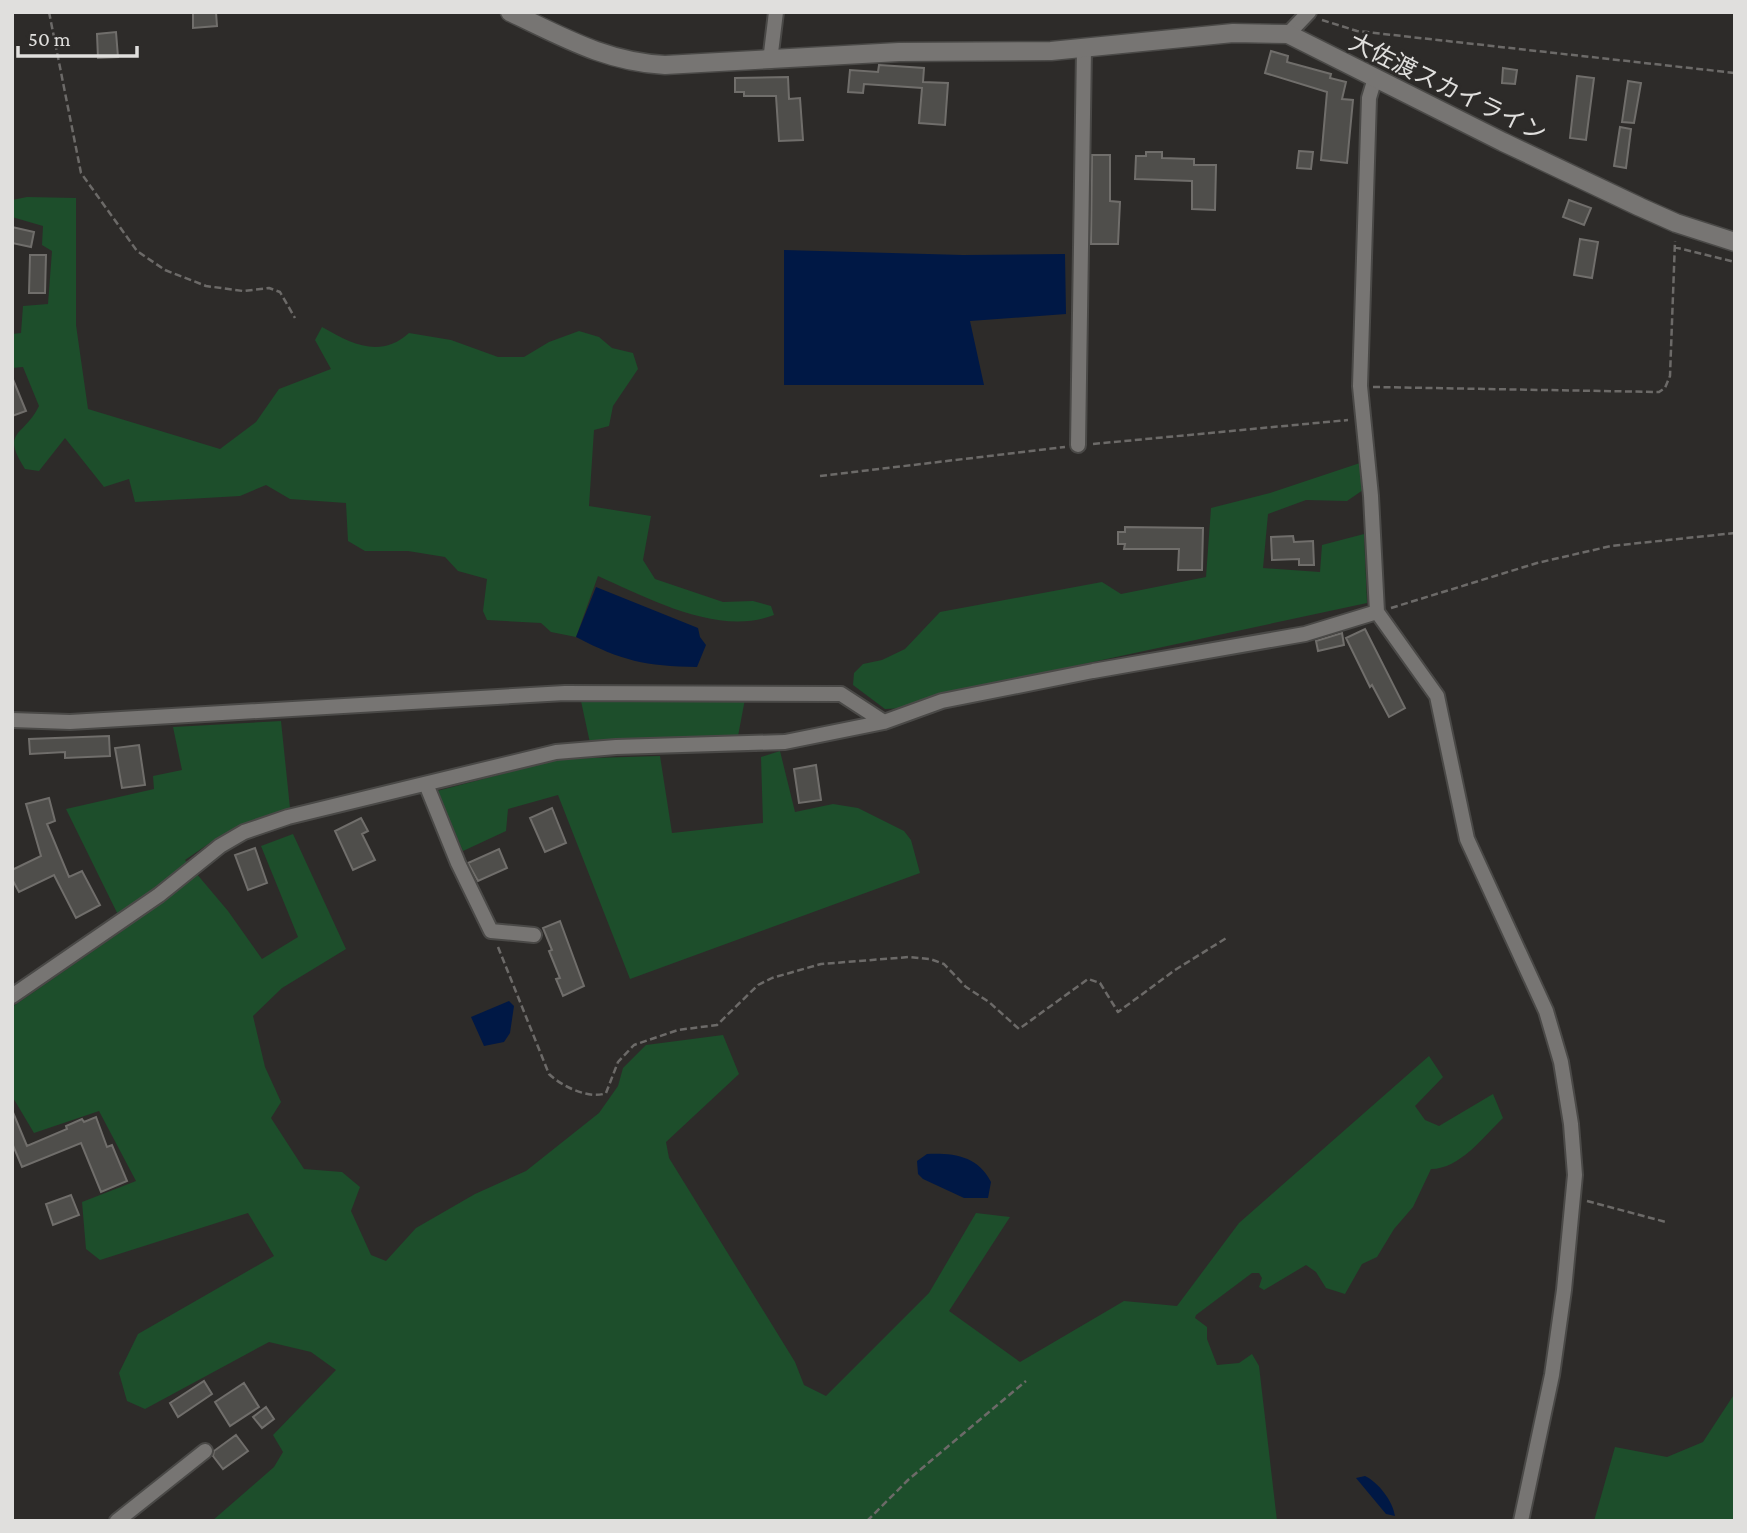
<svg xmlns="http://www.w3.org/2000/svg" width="1747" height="1533" font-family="'Crimson Pro','Noto Sans JP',serif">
<rect width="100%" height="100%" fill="#2d2b29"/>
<path fill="#1d4e2b" d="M27,197L76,198V325L88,409L220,449L256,422L279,389L331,369L315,340L322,327C352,344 380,359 409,333L451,340L498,357H524L549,342L579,331L599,337L612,348L633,353L638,369L613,406L609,426L594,430L589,506L651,516L643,560L655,579L723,602L753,601L771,606L774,615C719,637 648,598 598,576L576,637L551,632L541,623L487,620L483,611L487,579L458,571L445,557L408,551H365L348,541L346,503L290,499L266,485L240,496L135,502L129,479L104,487L65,438L39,471L25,469C0,430 24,437 39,406L23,367L12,368V334L21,333L23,306L48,304L52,251L42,245L43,226L12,217V200Z
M1360,463L1363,490L1347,501L1306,500L1268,514L1263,568L1320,572L1322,545L1364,534L1367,603L981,686L905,708L885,709L853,685L854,673L863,664L882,660L905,649L940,612L1102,582L1121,594L1206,577L1211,508L1270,493Z
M745,699L738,736L590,743L581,701Z
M281,721L290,808L220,836L185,860L228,911L262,959L298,937L261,846L293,834L346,949L282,988L253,1016L265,1067L281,1102L271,1118L304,1169L342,1172L360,1187L351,1211L371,1255L386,1261L416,1228L475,1194L526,1171L599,1113L618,1086L623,1068L646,1045L723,1035L739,1074L666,1142L669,1158L795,1362L804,1385L826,1396L929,1293L976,1213L1010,1217L949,1311L1020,1362L1124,1301L1177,1306L1239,1223L1429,1056L1443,1077L1415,1106L1425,1120L1439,1126L1493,1094L1503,1118C1483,1137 1460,1169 1431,1169L1413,1207L1394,1229L1377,1257L1362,1264L1345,1294L1326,1288L1316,1272L1306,1265L1264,1290L1259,1287L1262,1278L1259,1273H1252L1196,1315L1195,1318L1207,1327V1339L1217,1365L1239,1363L1252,1354L1259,1366L1277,1521H212L274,1467L283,1452L273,1435L336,1370L311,1352L269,1342L145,1409L127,1401L119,1373L138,1334L274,1256L248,1213L100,1260L86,1249L82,1202L136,1181L99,1111L34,1133L12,1096V1007L125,929L66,809L154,789L153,776L182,770L173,727Z
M780,751L795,812L833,804L858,808L904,831L911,840L920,873L630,979L558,795L508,809L506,831L463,851L437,791L560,759L660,756L672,833L763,823L761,757Z
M1735,1393V1521H1594L1615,1447L1667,1457L1703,1442Z"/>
<path fill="#001845" d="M784,250L963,255L1065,254L1066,314L970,321L984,385H784Z
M596,587L698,628L700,637L706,645L697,667C645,666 622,661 576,637Z
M509,1001L514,1006L510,1033L504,1042L484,1046L471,1017Z
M927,1154C954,1153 978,1156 991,1182L988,1198H964L923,1179L918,1174L917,1161Z
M1365,1476C1378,1482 1393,1501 1395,1516L1386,1514L1356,1478Z"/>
<path fill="#4f4e4b" stroke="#706e6b" stroke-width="2" d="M193,12H216L217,26L193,28Z
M116,32L118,57L98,58L97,34Z
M1271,51L1288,56L1287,62L1331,74L1330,78L1346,82L1342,99L1353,100L1347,163L1321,160L1327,92L1265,73Z
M879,65L924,68L923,82L948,83L945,125L919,123L922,88L864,84L863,93L848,92L850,70L878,72Z
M1503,68L1517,70L1515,84L1502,83Z
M1577,76L1594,78L1586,140L1570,138Z
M788,77L789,99L800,98L803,140L779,141L776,96H744V92H735V78Z
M1628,81L1641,83L1634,123L1622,122Z
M1620,127L1631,129L1626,168L1614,166Z
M1299,151L1313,152L1311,169L1297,168Z
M1146,152H1162V158L1194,159V165H1216L1215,210L1192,209V181L1135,179L1136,156H1146Z
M1092,155H1110V201L1120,202L1118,244H1091Z
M1569,200L1591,208L1584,225L1563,217Z
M12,227L34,232L31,247L12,243Z
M1580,239L1598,242L1592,278L1574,275Z
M30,255H46L45,293H29Z
M12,377L26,411L12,416Z
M1125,527L1203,528L1202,570H1178L1179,549H1124L1125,544H1118V532H1125Z
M1293,536L1294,542L1313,541L1314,565H1299V559L1272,560L1271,537Z
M1365,629L1405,708L1389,717L1372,685L1370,687L1346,638Z
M1342,633L1344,645L1318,651L1316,641Z
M109,736L110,756L65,758V752L30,754L29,739Z
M139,745L145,785L122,788L115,748Z
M816,765L821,800L799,803L794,769Z
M49,798L55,821L47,824L69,877L82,871L100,905L76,918L54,875L19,892L12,879V870L41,856L26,804Z
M552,808L566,843L545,852L530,818Z
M361,818L368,831L362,834L375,860L353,870L335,831Z
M255,848L267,883L248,890L235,855Z
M499,849L507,868L478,881L468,863Z
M560,921L584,986L563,996L556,979L560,978L549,951L552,950L543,928Z
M12,1110L27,1146L67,1129L66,1126L82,1119L84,1122L96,1117L107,1147L112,1145L127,1181L101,1192L81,1143L22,1167L12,1143Z
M71,1195L79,1215L53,1225L46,1204Z
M204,1381L212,1394L178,1417L170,1403Z
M244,1383L259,1407L230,1426L215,1402Z
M266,1407L274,1419L262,1428L253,1417Z
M236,1435L248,1451L223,1469L213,1456L214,1451Z"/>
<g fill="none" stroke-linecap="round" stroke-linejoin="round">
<defs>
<path id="street" d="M1288,34L1309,12
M770,61L776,12
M1375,78L1369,98L1360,386L1371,496L1377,612L1437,696L1467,839L1546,1011L1561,1062L1571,1124L1575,1175L1564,1290L1552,1375L1521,1521
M1078,445L1084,49
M12,720L70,722L565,693L841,694L884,722
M426,784L458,863L491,931L534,935
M12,996L159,895L220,846L244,832L288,817L556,752L616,747L785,742L884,722L942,701L1093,671L1305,634L1377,612
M117,1521L205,1451"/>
<path id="secondary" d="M510,12C563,37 606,62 665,65L899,52L1051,51L1233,33L1288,34L1503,142L1640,207L1676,223L1735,242"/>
</defs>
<use href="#street" stroke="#4a4947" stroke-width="18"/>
<use href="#secondary" stroke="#4a4947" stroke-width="21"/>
<path stroke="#6c6a68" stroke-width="2.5" stroke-dasharray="7 3.5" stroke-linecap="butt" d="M49,12L81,173L137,251L165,270L206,286L243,291L269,288L280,292L295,318
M1322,20L1357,31L1735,73
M1674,247L1735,262
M1373,387L1659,392L1665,388L1670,376L1675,241
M1093,444L1348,420
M820,476L1065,447
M1391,608L1537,563L1611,546L1735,533
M498,947L549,1074C561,1086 590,1100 606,1093L618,1062L634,1045L678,1030L717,1025L758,985L772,978L821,964L909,957L930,959L944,964L966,987L989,1002L1019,1029L1088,979L1100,983L1118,1012L1175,970L1228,937
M1587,1201L1666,1222
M867,1521L908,1480L1026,1381"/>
<use href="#street" stroke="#777573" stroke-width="14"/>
<use href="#secondary" stroke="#777573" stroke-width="18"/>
</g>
<g text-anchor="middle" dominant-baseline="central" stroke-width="6" stroke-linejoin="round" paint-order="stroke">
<g font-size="24" fill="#e0dfdd" stroke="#2d2b29">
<text transform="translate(1448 87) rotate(26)">大佐渡スカイライン</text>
</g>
</g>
<rect width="1747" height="1533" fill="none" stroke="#e0dfdd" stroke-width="28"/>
<path d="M18 46v10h119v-10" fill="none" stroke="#e0dfdd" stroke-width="3.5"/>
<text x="28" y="46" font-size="21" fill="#e0dfdd" stroke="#2d2b29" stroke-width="5" paint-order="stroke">50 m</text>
</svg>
